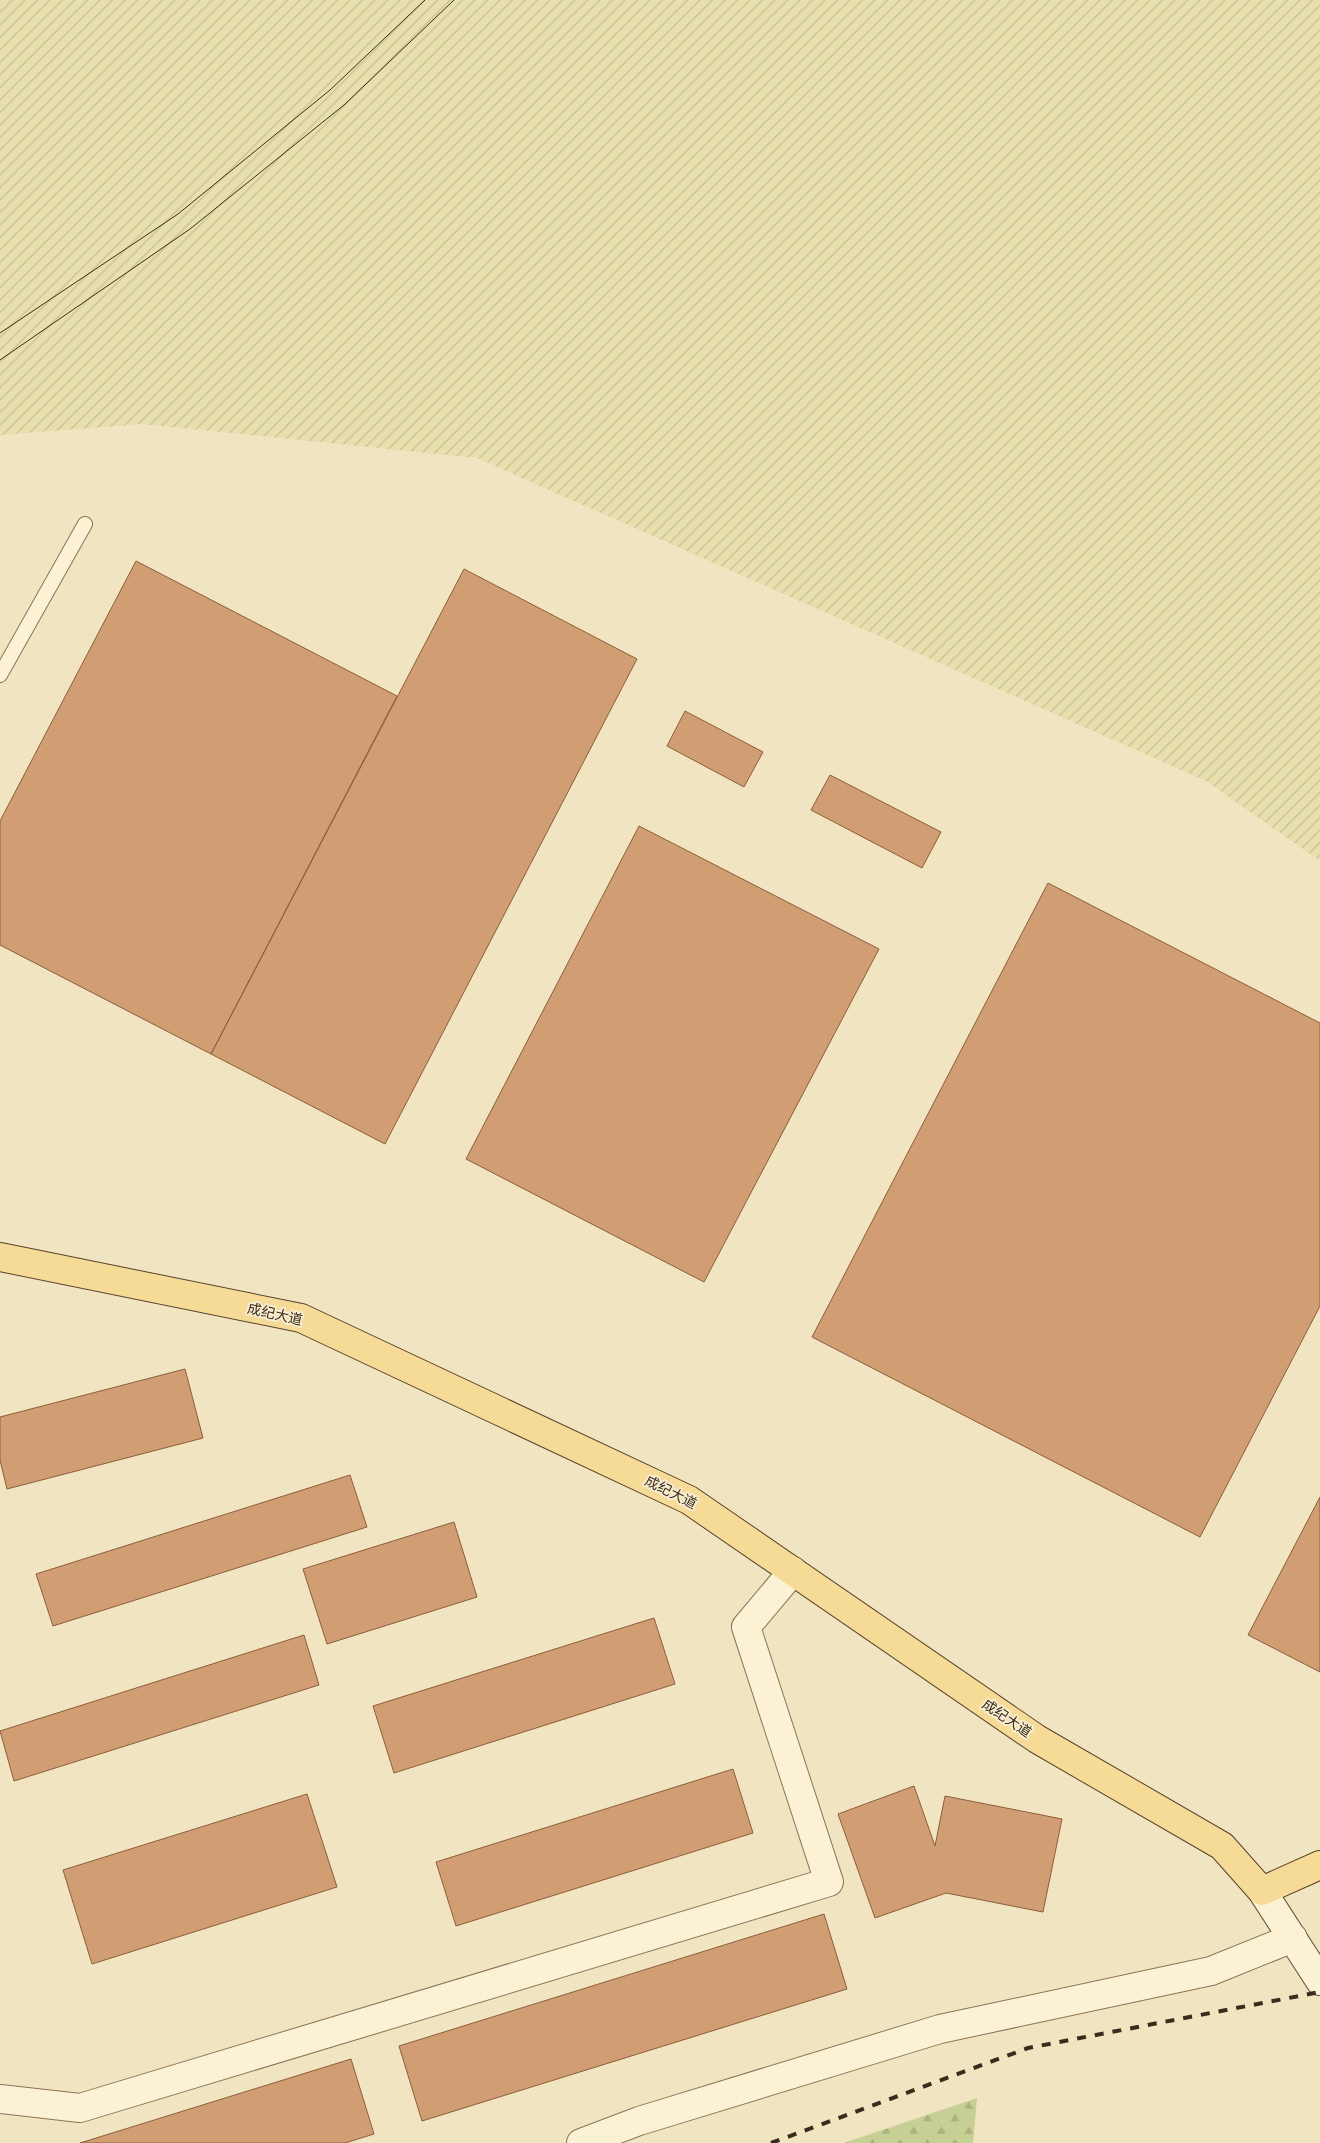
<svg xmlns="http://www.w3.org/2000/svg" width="1320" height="2143" font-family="Lora,'Noto Sans SC',serif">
<defs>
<pattern id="farmland-furrows" width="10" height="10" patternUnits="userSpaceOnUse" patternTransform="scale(1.25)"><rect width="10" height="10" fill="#e7dfad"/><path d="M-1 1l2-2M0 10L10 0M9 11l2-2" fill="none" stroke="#c7c094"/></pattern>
<pattern id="forest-firs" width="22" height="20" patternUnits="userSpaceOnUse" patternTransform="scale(1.25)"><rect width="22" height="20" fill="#c6cf94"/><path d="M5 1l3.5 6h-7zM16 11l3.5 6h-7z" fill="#abb27f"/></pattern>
</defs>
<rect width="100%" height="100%" fill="#f1e4c0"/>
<path fill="url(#farmland-furrows)" d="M0,0H1320V861L1206,781L477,458L142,424L0,435Z"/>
<path fill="url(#forest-firs)" d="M977,2098L973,2143H844Z"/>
<path fill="#d19e74" stroke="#8c5e3b" d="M136,561L397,696L211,1054L0,945V821Z
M464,569L637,659L385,1144L211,1054Z
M685,711L763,752L744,787L667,746Z
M830,775L941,832L922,868L811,810Z
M639,826L879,949L704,1282L466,1159Z
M1048,883L1320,1023V1306L1200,1537L812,1337Z
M185,1369L203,1438L7,1489L0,1460V1417Z
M350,1475L367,1527L53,1626L36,1574Z
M1320,1497V1672L1248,1635Z
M454,1522L477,1597L327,1644L303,1569Z
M654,1618L675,1684L394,1773L373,1706Z
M304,1635L319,1685L14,1781L0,1731Z
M733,1769L753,1833L456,1926L436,1862Z
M914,1786L935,1846L945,1796L1062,1819L1043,1912L946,1893L875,1918L838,1814Z
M307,1794L337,1887L92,1964L63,1870Z
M824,1914L847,1989L422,2121L399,2046Z
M351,2059L374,2134L345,2143H80Z"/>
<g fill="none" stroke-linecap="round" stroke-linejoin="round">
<defs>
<path id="lane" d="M0,675L85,524"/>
<path id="street" d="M0,2099L80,2108L829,1882L746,1627L793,1571
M581,2143L639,2121L940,2029L1211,1971L1293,1938"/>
<path id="secondary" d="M1262,1891L1320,1981"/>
<path id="primary" d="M0,1257L301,1318L689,1500L1037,1739L1222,1846L1262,1891L1320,1865"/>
</defs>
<use href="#lane" stroke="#8b7457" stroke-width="16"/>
<use href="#street" stroke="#8b7457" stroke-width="30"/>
<use href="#secondary" stroke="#6d553a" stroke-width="30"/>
<use href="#primary" stroke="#58422c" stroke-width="30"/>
<use href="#lane" stroke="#fbf1d4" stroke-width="14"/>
<use href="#street" stroke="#fbf1d4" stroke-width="28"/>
<use href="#secondary" stroke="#fbf1d4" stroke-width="28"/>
<use href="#primary" stroke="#f6db96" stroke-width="28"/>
<path stroke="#3a2b1c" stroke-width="1" d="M0,333L178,214L330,90L425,0
M0,360L190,229L344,105L454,0"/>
<path stroke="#3a2b1c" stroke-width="4" stroke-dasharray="9 9" stroke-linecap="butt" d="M771,2143L1028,2048L1320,1992"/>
</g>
<g text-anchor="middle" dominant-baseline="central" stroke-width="4" stroke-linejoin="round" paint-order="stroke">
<g font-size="14" fill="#3a2b1c" stroke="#f7edd0">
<text transform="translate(275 1314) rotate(13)">成纪大道</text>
<text transform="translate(671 1492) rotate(27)">成纪大道</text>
<text transform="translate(1007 1718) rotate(34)">成纪大道</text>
</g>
</g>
</svg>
